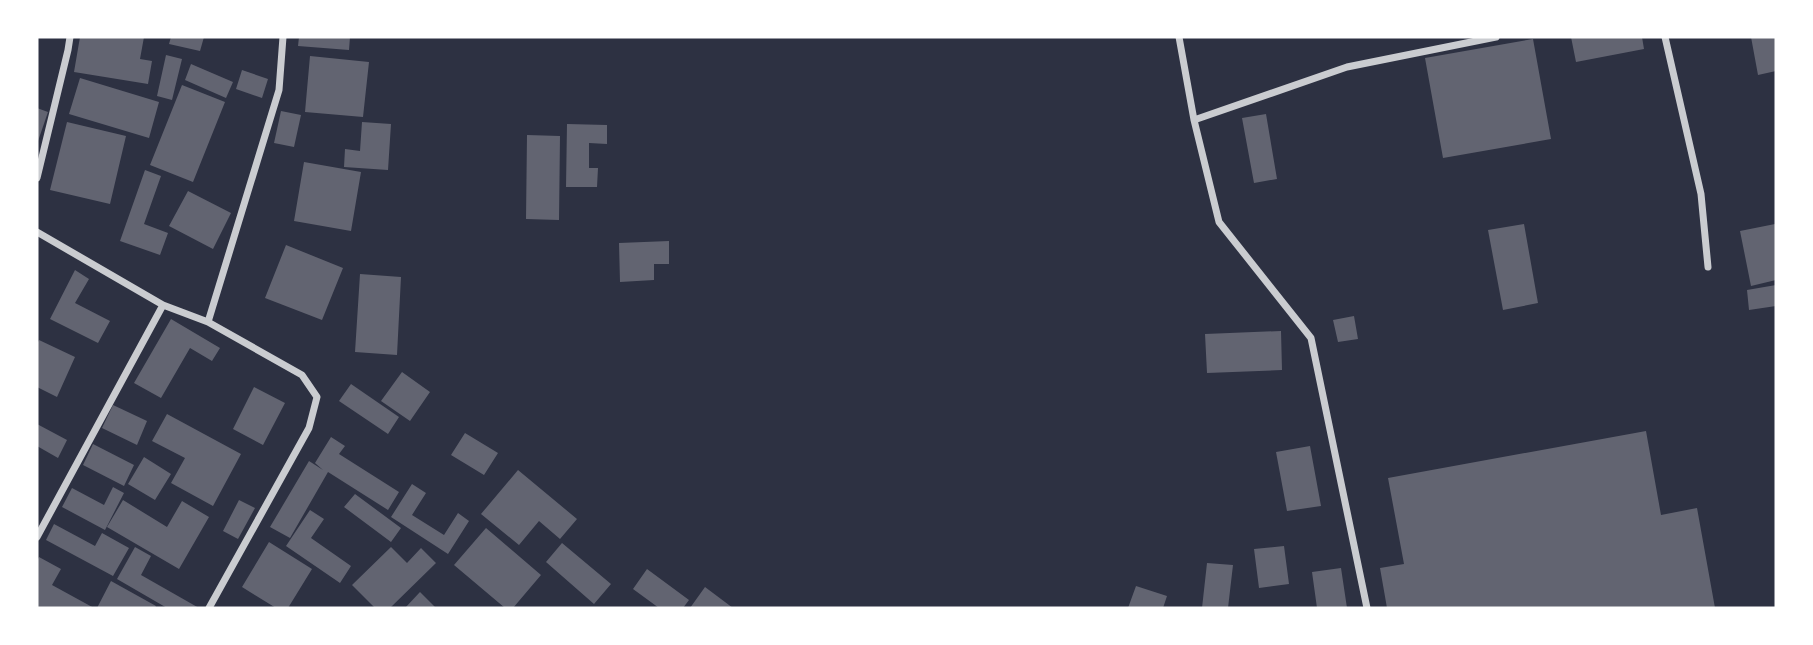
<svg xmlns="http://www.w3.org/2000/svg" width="1813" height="645" font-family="'Asap Condensed',sans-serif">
<rect width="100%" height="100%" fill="#2d3142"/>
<path fill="#626471" d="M80,37H144L140,59L152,61L148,84L74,72Z
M171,37H204L200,51L169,44Z
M299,37H350L349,50L298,46Z
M1571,37H1642L1644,49L1576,62Z
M1751,37H1775L1776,71L1758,75Z
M1533,39L1551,139L1443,158L1425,58Z
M166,55L182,59L172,100L157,96Z
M310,56L369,62L363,117L305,112Z
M191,64L233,82L226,98L185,80Z
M242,70L268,79L262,98L236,89Z
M80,78L159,102L149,138L69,114Z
M182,85L225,102L193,182L150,165Z
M37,108L48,112L37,144Z
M281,111L301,115L294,147L274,143Z
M1266,114L1277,179L1254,183L1242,118Z
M67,122L126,136L110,204L50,190Z
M362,122L391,124L388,170L344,167L345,149L360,151Z
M567,124L607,125V144L589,143V168H598L597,187H566Z
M527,135L560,136L559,220L526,219Z
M304,162L361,172L351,231L294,221Z
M145,170L161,176L144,224L168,233L160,255L120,241Z
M188,191L231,213L213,249L169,226Z
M1524,224L1538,303L1503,310L1488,230Z
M1775,224L1776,280L1751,286L1740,231Z
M669,241V264H654V280L620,282L619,243Z
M286,245L343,268L322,320L265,298Z
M75,270L89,279L75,303L110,321L98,343L50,319Z
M360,274L401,277L397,355L355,352Z
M1776,285V306L1749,310L1747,290Z
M1354,316L1358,339L1338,342L1333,320Z
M171,319L220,348L212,361L190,348L161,398L134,383Z
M1281,331L1282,370L1207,373L1205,334Z
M39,340L75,357L57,397L37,387V344Z
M402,372L430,392L410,421L381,401Z
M351,384L399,417L388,434L339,401Z
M254,387L285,403L263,445L233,429Z
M113,405L147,421L137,445L102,428Z
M167,414L241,454L213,506L171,483L185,458L152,441Z
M37,424L67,440L58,458L37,446Z
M1646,431L1661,515L1697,508L1715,608H1387L1380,568L1404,564L1388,478Z
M465,433L498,453L484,475L451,455Z
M331,437L345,446L339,454L399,492L388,510L328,472L290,538L270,527L309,461L323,470L315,463Z
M93,444L134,465L124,486L83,465Z
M1310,446L1321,506L1287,511L1276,452Z
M144,457L171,474L155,500L128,484Z
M518,470L577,519L560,539L539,521L519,545L481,514Z
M412,484L426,493L412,515L444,535L458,513L469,521L448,554L391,517Z
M113,487L124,493L105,530L62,507L72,488L104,505Z
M355,494L401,528L391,542L344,507Z
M123,500L167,527L182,501L209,517L179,569L107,527Z
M239,500L255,508L238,539L223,531Z
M310,510L324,519L311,538L351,566L340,583L286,546Z
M54,524L95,546L102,533L129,548L113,576L46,540Z
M486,528L541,575L513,608H505L454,565Z
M269,542L312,569L288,608H276L242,587Z
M562,543L611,584L594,604L546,562Z
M1284,546L1289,584L1259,588L1254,549Z
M135,547L151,556L141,575L199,608H167L117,579Z
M391,547L407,563L421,548L436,563L390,608H375L352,585Z
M39,557L61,569L52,585L94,608H37V561Z
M1207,563L1233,565L1228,608H1202Z
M1341,568L1347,608H1317L1312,572Z
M647,569L689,600L683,608H659L633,589Z
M111,581L156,606L155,608H97Z
M1136,586L1167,596L1163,608H1128Z
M705,587L733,608H690Z
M420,592L436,608H405Z"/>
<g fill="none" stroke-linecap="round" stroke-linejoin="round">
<path stroke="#caccd0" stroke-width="7" d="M1179,37L1194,120L1219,222L1311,338L1367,608
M1665,37L1701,194L1708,267
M1194,120L1347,67L1496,37
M37,178L68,50L70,37
M37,232L163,305L208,322L302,375L317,397L309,428L209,608
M208,322L279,90L283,37
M37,537L163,305"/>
</g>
<rect width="1813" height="645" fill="none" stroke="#ffffff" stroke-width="77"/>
</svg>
